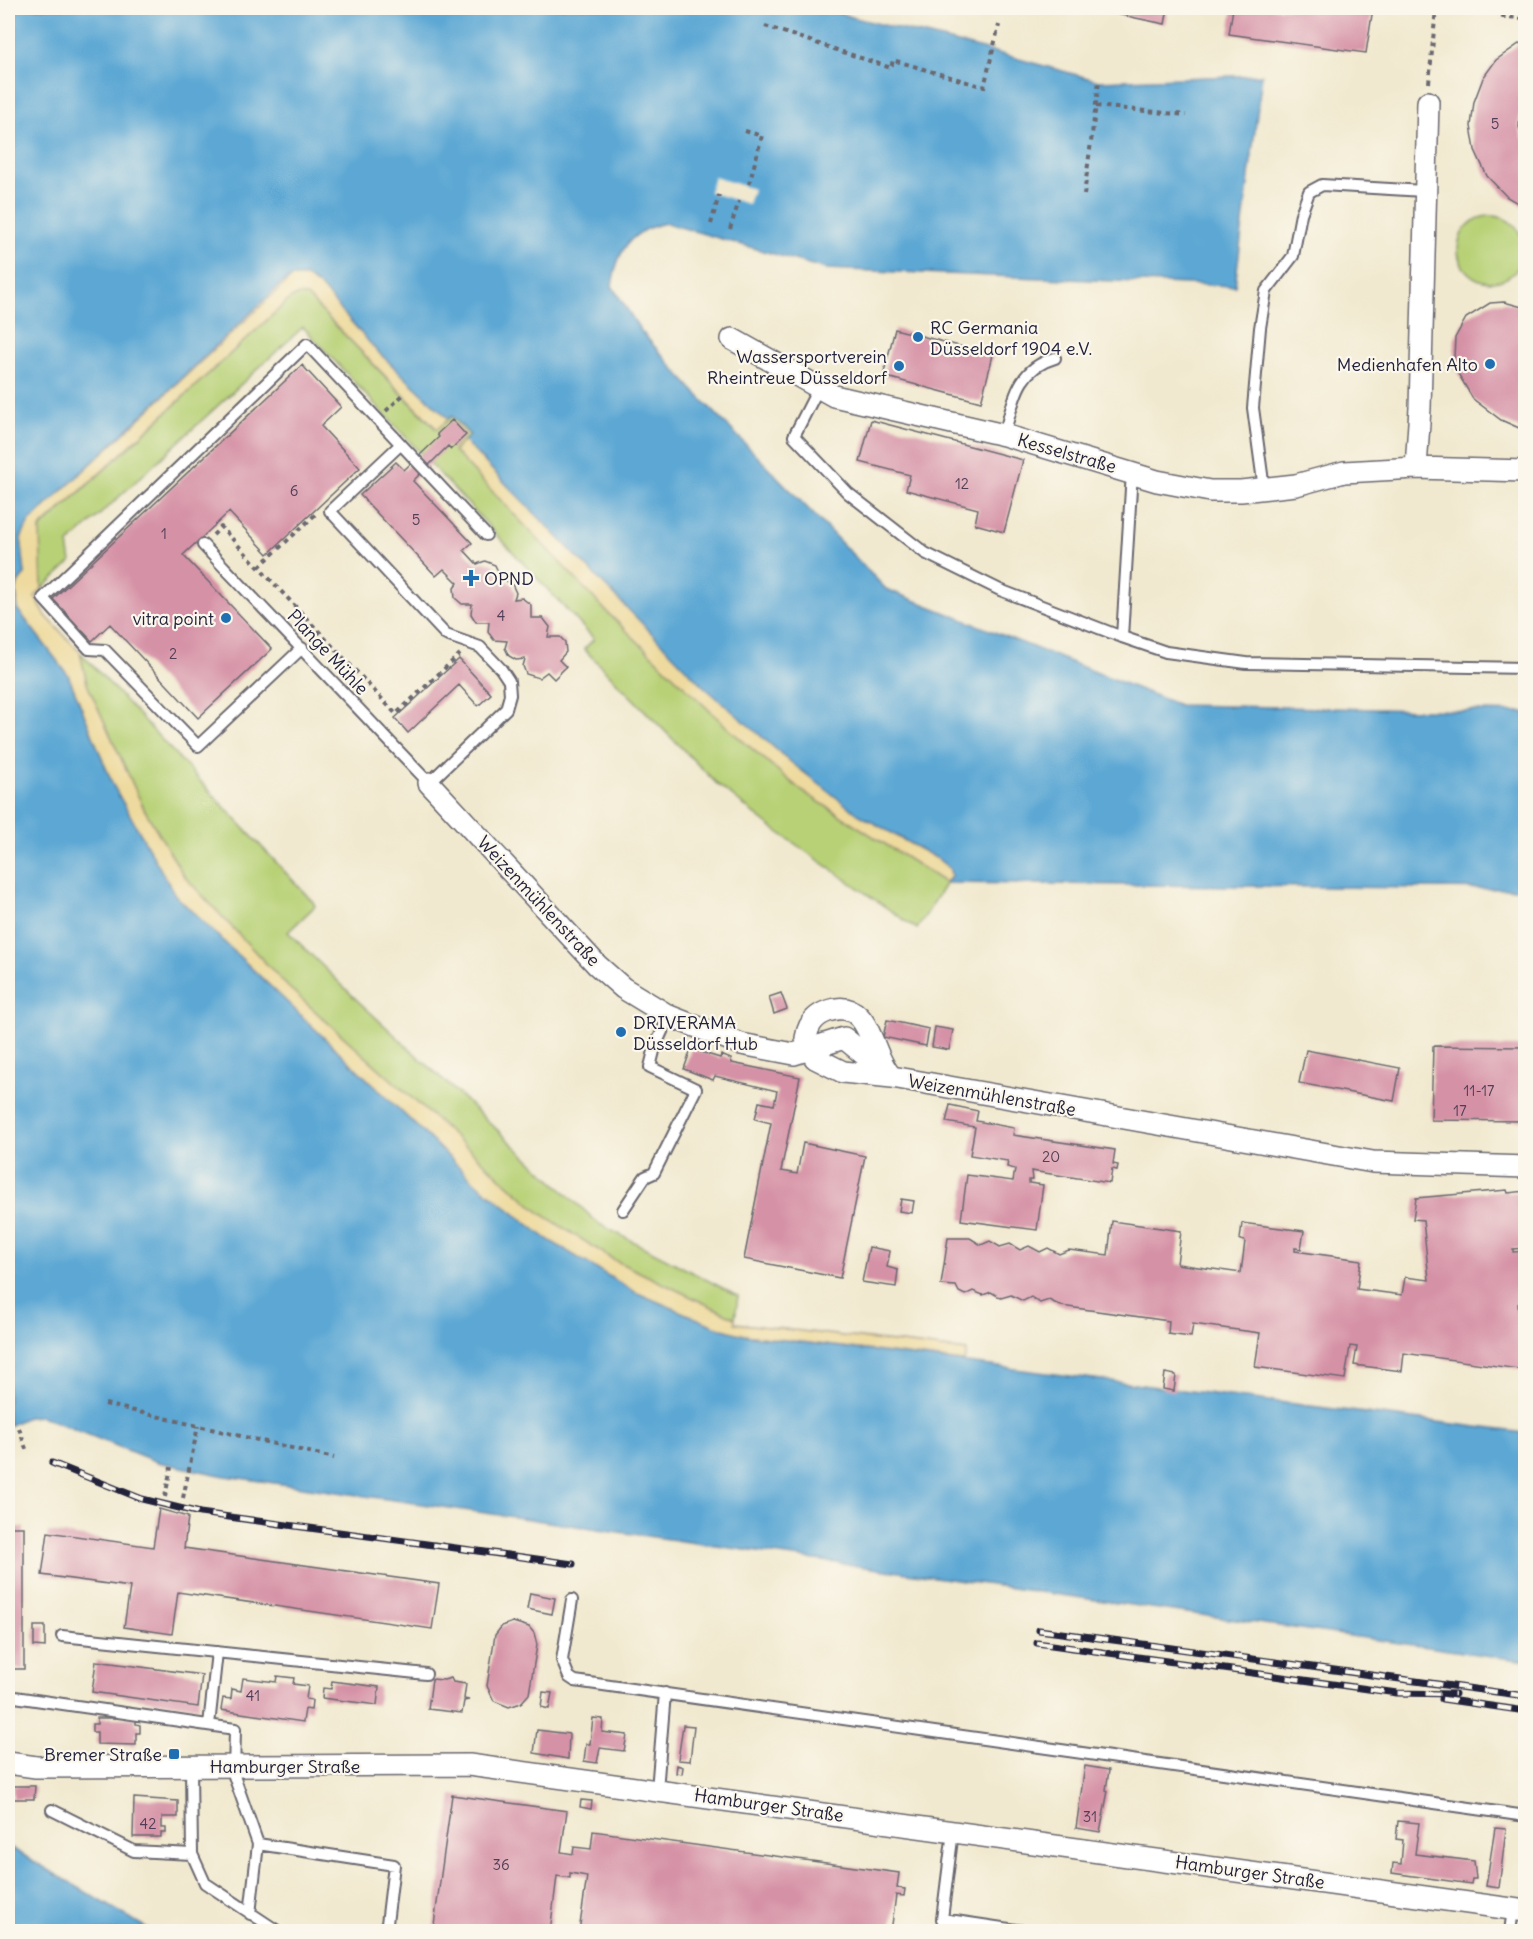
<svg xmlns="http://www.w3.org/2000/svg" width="1533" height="1939" font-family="Delius,sans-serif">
<rect width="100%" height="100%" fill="#fbf7ec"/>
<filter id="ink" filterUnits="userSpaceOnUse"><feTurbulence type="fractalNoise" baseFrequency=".0167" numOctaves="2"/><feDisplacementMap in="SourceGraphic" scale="12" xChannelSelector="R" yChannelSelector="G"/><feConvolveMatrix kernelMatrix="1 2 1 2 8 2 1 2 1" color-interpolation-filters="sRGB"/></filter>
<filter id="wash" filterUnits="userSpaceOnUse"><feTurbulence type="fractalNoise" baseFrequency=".008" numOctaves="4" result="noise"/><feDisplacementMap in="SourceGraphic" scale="24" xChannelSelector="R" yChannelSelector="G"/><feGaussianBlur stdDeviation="1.35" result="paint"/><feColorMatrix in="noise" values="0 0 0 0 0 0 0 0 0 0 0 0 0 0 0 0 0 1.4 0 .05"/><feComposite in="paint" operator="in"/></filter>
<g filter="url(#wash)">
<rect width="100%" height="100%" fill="#f1e9cf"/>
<path fill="#b8d176" stroke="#6d7a58" stroke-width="1.5" d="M1458 249a33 33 0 1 1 66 0a33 33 0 1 1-66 0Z
M298,295L307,296L436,429L452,416L470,435L454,451L609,614L729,729L802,791L946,883L917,929L771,827L717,784L584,649L594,639L303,327L68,544L71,562L42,589L39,544L41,528L291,298Z
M80,652L313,902L315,906L288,932L358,1001L599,1224L738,1296L735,1318L614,1260L540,1213L288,987L184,876L144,809L87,684Z"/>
<path fill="#eeda9e" stroke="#887e6c" stroke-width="1.5" d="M292,277H306L320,286L376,350L449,419L437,429L307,296L298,295L291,298L40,528V532L42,589L35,597L46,616L80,652L87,684L144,809L184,876L288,987L540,1213L614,1260L735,1318V1323L967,1351L964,1362L744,1335L719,1328L635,1292L547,1239L476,1183L175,895L113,785L68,675L18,610L16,592L18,583L25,574L21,538L29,522Z
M464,441L639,618L897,837L938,859L950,869L951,876L946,883L802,791L729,729L609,614L454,451Z"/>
<path fill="#5ba7d4" stroke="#3e6488" stroke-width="1.5" d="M8,8H825L855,18L983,49L1099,81L1262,75L1235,286L826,269L666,223C630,230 617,251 612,286L641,331L691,388L886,589L1179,705L1525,712V889L946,883L951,876L950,869L938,859L858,814L793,764L703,686L464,441L470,435L452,416L449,419L376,350L320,286L306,277H292L283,282L29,522L21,538L25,574L18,583L16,592L18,610L68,675L113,785L175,895L476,1183L547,1239L635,1292L719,1328L744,1335L1525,1433V1661L225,1476L157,1462L41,1416L27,1417L8,1426Z
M8,1846L152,1931H8Z"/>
<path fill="#f1e9cf" d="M714,177L753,189L748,204L709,192Z"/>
<g id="blocks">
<path fill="#d591a6" d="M1233,8H1373L1366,53L1229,34Z
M1092,9V8H1168L1165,24Z
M1526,39V100L1520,114L1519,127L1526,147V208L1507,197L1487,176L1475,150L1471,126L1474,102L1483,78L1496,60Z
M1504,302L1526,308V431L1501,420L1473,399L1456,370L1454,358L1455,338L1466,318L1490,303Z
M895,329L993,355L981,402L883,376Z
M302,365L341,407L321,426L360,468L268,554L229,512L183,555L272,649L198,718L110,624L92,641L53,599Z
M452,420L466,435L451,449L448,446L413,481L472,543L464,550L477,564L485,561L495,565L499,574L497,581L505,580L512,584L516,593L514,599L522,598L531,605V618H543L550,627L548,637H560L565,642L566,652L559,660L566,667L554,679L547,672L539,678L526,674L523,666L525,659L516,660L509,656L505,648L507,641L494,640L488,632L489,622H476L471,614L472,604H462L455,598L454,588L458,583L444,569L436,576L360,495L396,462L404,470L439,437L437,434Z
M871,420L1023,460L1004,532L975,524L978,509L906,490L910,475L860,462Z
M459,659L491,694L478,706L459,685L408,733L395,718Z
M781,993L787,1009L774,1014L769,997Z
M887,1020L929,1029L926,1046L883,1037Z
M935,1027L953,1030L949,1050L932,1047Z
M1433,1046L1526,1047V1121L1431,1120Z
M691,1049L720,1058L721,1055L731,1059L732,1063L800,1077L781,1171L797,1174L803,1143L865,1156L840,1278L744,1259L771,1123L755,1119L759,1102L774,1105L777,1091L715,1076L713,1080L684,1069Z
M1306,1050L1400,1068L1394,1101L1299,1083Z
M950,1105L978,1111L976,1121L1014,1128L1013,1135L1115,1150L1113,1164L1118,1165L1117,1170L1112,1169L1110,1183L1031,1171L1032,1180H1029V1183L1043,1185L1037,1230L961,1220L967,1175L1013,1181L1015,1169L1007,1167L1008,1161L970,1155L975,1127L946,1122Z
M1507,1190L1508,1193L1526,1191V1248L1513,1249V1252L1526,1251V1303L1518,1304L1520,1328L1526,1327V1370L1404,1353L1402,1371L1354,1365L1357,1347L1350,1346L1345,1379L1255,1367L1260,1333L1193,1324L1191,1337L1168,1334L1169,1321L1061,1306L1049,1300L1040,1303L1031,1297L1023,1301L1011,1295L1001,1298L991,1292L983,1295L973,1291L965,1295L959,1292L956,1286L941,1285L948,1238H970L981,1245L990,1241L1000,1247L1010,1244L1020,1250L1029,1246L1040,1252L1048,1248L1059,1254L1069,1250L1108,1255L1112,1221L1181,1231L1177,1264L1241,1273L1245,1241L1240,1240L1242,1223L1304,1231L1301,1249L1295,1248V1251L1361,1260L1357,1289L1402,1295L1405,1277L1429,1280L1423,1220L1413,1219L1416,1198Z
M901,1199L914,1201L912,1213L899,1211Z
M869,1247L890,1251L887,1267L898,1270L896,1287L862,1282Z
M1165,1373L1176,1375L1174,1391L1163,1389Z
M159,1509L188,1517L184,1548L439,1584L432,1629L178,1592L172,1634L124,1627L130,1587L42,1575L48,1532L153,1547Z
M8,1527H24V1669H8Z
M530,1593L555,1598L552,1614L527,1609Z
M513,1622L529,1627L534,1633L537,1645L529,1694L521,1703L509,1707L494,1701L487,1686L495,1635L502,1626Z
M34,1626H45V1647L34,1646Z
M96,1661L202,1675L198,1707L92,1692Z
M277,1676L294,1678L293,1684L308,1686L306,1699L312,1700L311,1710L305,1709L303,1722L221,1710L223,1698L231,1699L232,1689L241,1691L243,1678L276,1682Z
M451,1678L453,1682L466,1684L464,1699L469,1700L464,1701L462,1713L428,1709L432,1679L444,1680Z
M332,1681L379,1687L377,1705L322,1698L323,1688L331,1689Z
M543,1692L552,1693L549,1709L541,1707Z
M97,1718H136V1724L140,1725V1733H136V1745L97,1744V1732H92V1724H97Z
M593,1718L603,1719L602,1732L627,1735L624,1751L600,1748L597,1763L584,1761L586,1744H590Z
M683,1725L694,1726L690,1761L678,1760Z
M537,1730L569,1734L568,1759L534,1753Z
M677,1765L683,1767L682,1774L676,1773Z
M1085,1766L1109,1770L1106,1790L1108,1791L1100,1832L1076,1828Z
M13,1786H35L34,1799H13Z
M452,1795L567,1811L561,1852L573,1854L574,1847L591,1849L593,1831L899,1873L897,1888L905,1889L904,1896L896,1895L891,1932H579L587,1876L570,1873V1878L557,1876L550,1932H433Z
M134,1798L178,1801V1817H162V1828H166V1833H161V1837H133Z
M581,1800L592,1801L591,1809L580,1807Z
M1398,1821L1419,1823L1415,1854L1474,1861L1476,1879H1472L1471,1884L1392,1873L1393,1863L1401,1864L1403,1840L1396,1839Z
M1495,1828L1506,1829L1499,1888L1486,1886Z"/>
</g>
</g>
<g filter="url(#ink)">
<use href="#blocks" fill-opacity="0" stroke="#6a686f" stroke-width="1.5"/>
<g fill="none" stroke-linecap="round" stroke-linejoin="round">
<defs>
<path id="lane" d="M818,389L794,436L848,493L925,553L1000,590L1122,637L1132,472
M1004,435C1014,401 1016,369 1055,358
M1264,489L1253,408L1260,328L1266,291L1293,256L1301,214L1309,192L1322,185L1424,191
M203,545L429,783L506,709L510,695L509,681L501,669L480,647L446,635L330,511L401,444
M1122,637L1166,652L1246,663L1526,668
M302,648L198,746L105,650L89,649L43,598L307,344L486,535
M623,1210L645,1177L654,1173L696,1089L650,1067L655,1047L669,1016
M572,1600L562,1660L569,1677L575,1681L1526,1816
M62,1636L426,1674
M8,1696L235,1729L234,1776L258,1844L394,1865L386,1932
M209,1725L217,1652
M657,1790L665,1693
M52,1810L134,1851L192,1854L191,1766
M953,1831L942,1919L1030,1932
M192,1854L205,1883L279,1932
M250,1914L258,1844
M1510,1932L1513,1909"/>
<path id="street" d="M732,339L834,396L1004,435L1157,481L1210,491H1241L1296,485L1344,472L1416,468L1526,471
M1416,468L1420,408L1428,102
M429,783L597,965L623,988L669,1016L741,1044L794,1054L844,1038L882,1069
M892,1077C870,1057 872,996 828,1011C814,1016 808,1025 806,1038L815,1058L843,1072L892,1077L1373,1162L1526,1167
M8,1763L36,1767L469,1765L1526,1911"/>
</defs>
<use href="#lane" stroke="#6a686f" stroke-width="14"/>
<use href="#street" stroke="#6a686f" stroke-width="24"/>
<path stroke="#6a686f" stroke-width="4" stroke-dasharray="4.5 4.5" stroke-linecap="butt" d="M1485,8L1505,17L1526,18
M765,26L891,68L893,60L984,87L999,25
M1429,83L1436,8
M1096,106L1186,115
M745,131L762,136L748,188
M1084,195L1099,81
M711,224L719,195
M730,229L739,201
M386,411L403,395
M213,535L221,527L396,714L460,654
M259,567L318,512
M105,1404L334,1458
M19,1428L26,1449
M165,1497L171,1467
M183,1498L198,1426"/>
<use href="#lane" stroke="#fff" stroke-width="10"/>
<use href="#street" stroke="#fff" stroke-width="21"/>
<defs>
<path id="rail" d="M52,1463L142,1499L200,1513L573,1564
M1039,1630L1526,1696
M1037,1643L1397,1693L1455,1694
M1442,1699L1526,1711"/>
</defs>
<use href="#rail" stroke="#22223b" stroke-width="7"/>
<use href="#rail" stroke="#fbf7ec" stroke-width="4.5" stroke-dasharray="14" stroke-linecap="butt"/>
</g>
</g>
<g fill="#1f6fb2" stroke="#fbf7ec" stroke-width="2">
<circle cx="918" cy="337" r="6"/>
<circle cx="1490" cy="364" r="6"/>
<circle cx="899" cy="366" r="6"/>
<path d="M468 569h6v6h6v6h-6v6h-6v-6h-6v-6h6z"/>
<circle cx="226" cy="618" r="6"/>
<circle cx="621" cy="1032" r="6"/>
<rect x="168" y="1748" width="12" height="12" rx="3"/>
</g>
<g text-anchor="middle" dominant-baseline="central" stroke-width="4.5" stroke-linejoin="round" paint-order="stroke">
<g font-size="15" fill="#4f3e56">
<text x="1495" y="123">5</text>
<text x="962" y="483">12</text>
<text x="294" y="490">6</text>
<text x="416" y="519">5</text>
<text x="164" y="533">1</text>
<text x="501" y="615">4</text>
<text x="173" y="653">2</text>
<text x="1479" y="1090">11-17</text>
<text x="1460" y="1110">17</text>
<text x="1051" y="1156">20</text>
<text x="253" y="1695">41</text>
<text x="1090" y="1816">31</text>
<text x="148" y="1823">42</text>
<text x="501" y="1864">36</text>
</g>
<g font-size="18" fill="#22223b" stroke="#fbf7ec" text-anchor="end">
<text x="930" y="327" text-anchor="start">RC Germania<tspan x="930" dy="21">Düsseldorf 1904 e.V.</tspan></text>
<text x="887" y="356">Wassersportverein<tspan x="887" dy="21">Rheintreue Düsseldorf</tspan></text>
<text x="1478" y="364">Medienhafen Alto</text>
<text x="484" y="578" text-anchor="start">OPND</text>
<text x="214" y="618">vitra point</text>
<text x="633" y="1022" text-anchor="start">DRIVERAMA<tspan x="633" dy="21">Düsseldorf Hub</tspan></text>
<text x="162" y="1754">Bremer Straße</text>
</g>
<g font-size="18" fill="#22223b" stroke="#fbf7ec">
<text transform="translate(1067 453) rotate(16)">Kesselstraße</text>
<text transform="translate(328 652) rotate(47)">Plange Mühle</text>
<text transform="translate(539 901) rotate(47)">Weizenmühlenstraße</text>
<text transform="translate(992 1095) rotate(10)">Weizenmühlenstraße</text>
<text x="285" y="1766">Hamburger Straße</text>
<text transform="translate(769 1805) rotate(8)">Hamburger Straße</text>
<text transform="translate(1250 1872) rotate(8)">Hamburger Straße</text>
</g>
</g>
<rect width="1533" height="1939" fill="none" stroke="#fbf7ec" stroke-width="30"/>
</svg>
